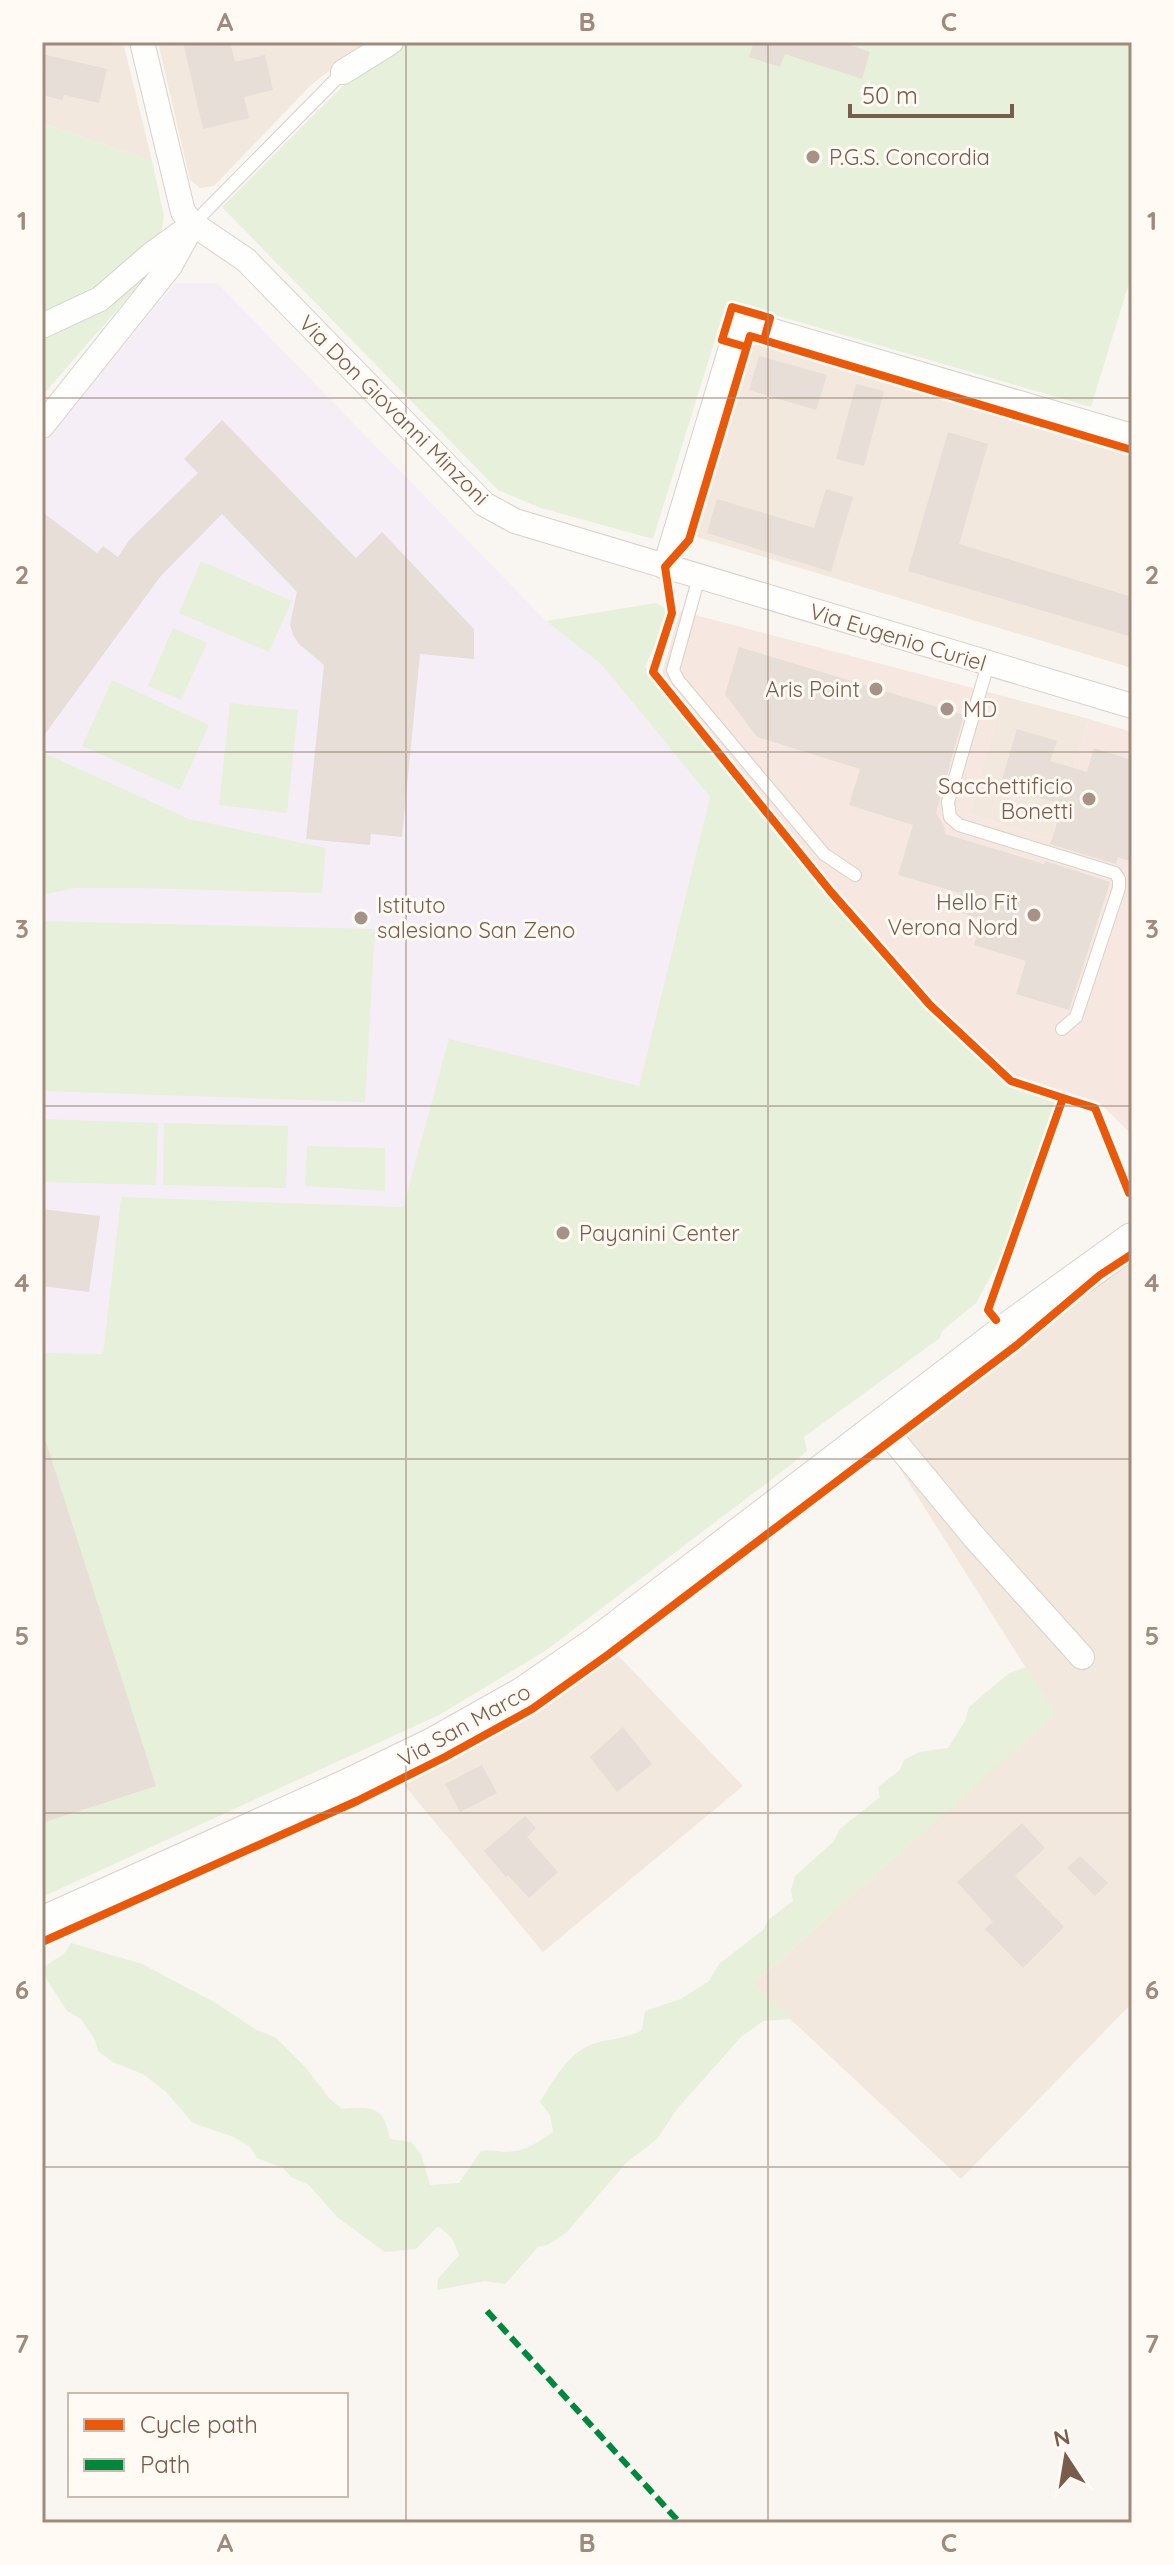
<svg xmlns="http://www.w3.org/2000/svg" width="1174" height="2565" font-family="Quicksand,sans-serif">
<rect width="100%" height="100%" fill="#f9f5f0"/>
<path fill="#f2e8de" d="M42,42H123L152,161L42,123Z
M158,42H366L311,85L214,186L200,188L190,180Z
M752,340L1132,453V668L694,536Z
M1003,696L1089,719L1051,839L969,814Z
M1132,1259V2003L961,2179L753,1984L1055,1714L883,1442Z
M608,1645L743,1786L543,1952L394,1773Z"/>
<path fill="#f6e8e1" d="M680,611L1003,696L969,814L1051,839L1089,719L1132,732V1135L1101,1104L1012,1078L966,1035L894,958L661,677Z"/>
<path fill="#f6eef6" d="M175,283H217L546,621L602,665L710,797L639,1086L450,1040L403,1207L121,1197L103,1354L42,1353V445Z"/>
<path fill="#e7f0db" d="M408,42H1132V273L1091,407L727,301L653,539L541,508L498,490L222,207L346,83Z
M42,123L152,161L164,216L156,265L42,396Z
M201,561L292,601L269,652L179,613Z
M656,603L670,611L645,667L882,958L959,1038L1008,1085L1057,1100L1000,1259L976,1303L942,1331L940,1338L804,1437L807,1451L788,1467L545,1651L439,1715L42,1897V1353L103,1354L121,1197L403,1207L449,1039L639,1086L710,797L602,665L546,621Z
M173,628L207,643L181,700L148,686Z
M112,680L209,725L180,790L82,746Z
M230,703L298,710L287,813L219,805Z
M42,752L189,819L326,848L322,893L139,888H76L42,895Z
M42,921L375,929L365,1102L42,1091Z
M42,1119L158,1123L156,1185L42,1182Z
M164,1123L288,1126L286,1188L163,1185Z
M307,1146L385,1148V1191L305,1186Z
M1026,1667L1056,1714L754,1983L791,2019L763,2021L741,2037L677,2109L657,2139L626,2163L566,2233L547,2245L538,2247L505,2284L485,2281L437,2290L438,2279L459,2255L452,2238L438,2226L416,2249L385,2252L337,2217L309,2185L291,2177L283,2168L257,2158L250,2147L234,2137L193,2123L166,2092L143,2074L113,2062L98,2051L95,2040L81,2019L67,2011L42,1972V1968L64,1954L71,1943L142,1964L214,2002L255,2029L276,2038L306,2068L329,2098L342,2109C373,2107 383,2105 390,2139L411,2142L421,2154L430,2185L459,2183L481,2151C491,2149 497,2152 506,2152C525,2152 538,2142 553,2132L550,2115L540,2102C552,2083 565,2058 586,2047C603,2038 623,2041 642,2030L645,2011L681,1999L709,1981L719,1964L763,1930L769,1919L793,1901L791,1890L795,1876L833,1842L840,1829L880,1797L878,1787L900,1770L904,1760L919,1752L948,1748L965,1721L969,1707L1008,1674Z"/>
<path fill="#e6ded7" d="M183,42H230L235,62L265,55L273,90L244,97L249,118L203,129Z
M754,42H841L870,52L862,79L785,54L780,67L749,57Z
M42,54L107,69L99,103L64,95L62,100L42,95Z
M759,356L827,375L816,410L749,390Z
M856,384L884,391L864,466L836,459Z
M222,420L356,558L382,532L474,629V659L420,654L402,837L371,834L370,845L306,839L324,665L299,644L293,635L290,624L297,592L222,514L160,577L42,738V512L97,553L103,546L118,557L130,539L198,473L184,459Z
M948,432L988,444L959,544L1132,597V637L908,571Z
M826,489L853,497L831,572L707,533L717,499L814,528Z
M739,647L964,715L936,813L944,826L945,834L1044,864L1045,861L1110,882L1069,1010L1016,994L1026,961L974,945L982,919L955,911L960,893L898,875L913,825L849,805L860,769L757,737L725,694Z
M1017,729L1057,741L1050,761L1087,772L1094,748L1132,760V862L1118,857L1116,864L1050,844L1063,805L1000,786Z
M42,1209L100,1216L89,1292L42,1286Z
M42,1442H46L156,1786L42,1823Z
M623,1727L652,1764L617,1792L590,1757Z
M482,1765L497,1793L460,1812L445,1784Z
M525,1816L536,1828L527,1837L558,1872L529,1898L508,1875L506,1877L484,1851Z
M1022,1823L1045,1848L1015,1876L1064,1927L1023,1968L985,1929L993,1922L957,1882Z
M1080,1856L1108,1883L1095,1896L1067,1868Z"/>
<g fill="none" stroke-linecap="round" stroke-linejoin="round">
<defs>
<path id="lane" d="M193,224L343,72
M699,577L673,670L678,680L824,854L855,875
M988,664L948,802L950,817L959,825L1115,873L1119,879V888L1076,1017L1062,1029"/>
<path id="street" d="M142,42L183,212L193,224L246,260L484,504L515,521L1132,706
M343,72L391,42
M42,326L100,299L152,254L188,228
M42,426L170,266L193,224
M665,567L739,321L1132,436
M882,1426L975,1538L1082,1657"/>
<path id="secondary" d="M42,1924L346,1787L433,1745L522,1695L598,1643L1006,1331L1132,1240"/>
</defs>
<use href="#lane" stroke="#d7d1cb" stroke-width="14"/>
<use href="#street" stroke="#d7d1cb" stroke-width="26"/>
<use href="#secondary" stroke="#d9d2cb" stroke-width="36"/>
<use href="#lane" stroke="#fefefd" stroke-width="12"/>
<use href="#street" stroke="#fefefd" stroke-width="24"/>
<use href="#secondary" stroke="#fefefd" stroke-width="34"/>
<path stroke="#00873e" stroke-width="6" stroke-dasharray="12 6" stroke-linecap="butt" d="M487,2311L680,2523"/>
<defs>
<path id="cycleway" d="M746,347L722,340L732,307L770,318L764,340
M1063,1098L1095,1108L1129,1193H1132
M996,1320L988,1310L1063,1098L1011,1081L930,1005L831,892L653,672L672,613L665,567L689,540L750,336L1132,450
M42,1942L357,1801L445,1757L532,1709L609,1654L1017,1345L1100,1275L1132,1254"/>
</defs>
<use href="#cycleway" stroke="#fffaf3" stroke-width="13"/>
<use href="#cycleway" stroke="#e8590c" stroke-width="8"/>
</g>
<path fill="none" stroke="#9f8a7d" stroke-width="2" stroke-opacity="0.55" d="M406,42V2523M768,42V2523M42,398H1132M42,752H1132M42,1106H1132M42,1459H1132M42,1813H1132M42,2167H1132"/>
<g fill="#a69286" stroke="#fffaf3" stroke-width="3">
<circle cx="813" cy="157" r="8"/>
<circle cx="876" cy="689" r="8"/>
<circle cx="947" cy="709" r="8"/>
<circle cx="1089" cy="799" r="8"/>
<circle cx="1034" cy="915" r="8"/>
<circle cx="361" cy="918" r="8"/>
<circle cx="563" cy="1233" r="8"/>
</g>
<g text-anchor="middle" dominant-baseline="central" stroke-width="6" stroke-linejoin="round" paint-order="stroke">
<g font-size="22" fill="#7a5c4d" stroke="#fffaf3" text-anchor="start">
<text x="829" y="157">P.G.S. Concordia</text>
<text x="860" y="689" text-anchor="end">Aris Point</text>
<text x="963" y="709">MD</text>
<text x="1073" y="786" text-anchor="end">Sacchettificio<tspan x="1073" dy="25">Bonetti</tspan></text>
<text x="1018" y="902" text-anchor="end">Hello Fit<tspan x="1018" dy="25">Verona Nord</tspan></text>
<text x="377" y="905">Istituto<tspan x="377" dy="25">salesiano San Zeno</tspan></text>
<text x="579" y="1233">Payanini Center</text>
</g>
<g font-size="22" fill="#7a5c4d" stroke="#fffaf3">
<text transform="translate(394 410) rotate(45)">Via Don Giovanni Minzoni</text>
<text transform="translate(898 637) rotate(17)">Via Eugenio Curiel</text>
<text transform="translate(464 1725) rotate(-29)">Via San Marco</text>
</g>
</g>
<rect width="1174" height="2565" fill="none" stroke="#fffaf3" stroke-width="88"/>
<rect x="68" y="2393" width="280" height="104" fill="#fffaf3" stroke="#cabbb1" stroke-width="2"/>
<rect x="84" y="2419" width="40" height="12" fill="#e8590c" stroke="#cabbb1" stroke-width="2"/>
<text x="140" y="2433" font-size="24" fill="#7a5c4d">Cycle path</text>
<rect x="84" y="2459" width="40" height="12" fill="#00873e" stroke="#cabbb1" stroke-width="2"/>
<text x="140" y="2473" font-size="24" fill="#7a5c4d">Path</text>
<g transform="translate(1066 2457) rotate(348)" stroke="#fffaf3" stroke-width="6" paint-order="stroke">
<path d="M0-6L14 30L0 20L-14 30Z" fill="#7a5c4d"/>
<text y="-12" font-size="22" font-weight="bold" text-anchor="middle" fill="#7a5c4d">N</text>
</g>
<path d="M850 104v12h162v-12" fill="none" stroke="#7a5c4d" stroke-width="4"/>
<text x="862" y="104" font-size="24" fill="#7a5c4d" stroke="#fffaf3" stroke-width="6" paint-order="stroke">50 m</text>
<rect x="44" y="44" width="1086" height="2477" fill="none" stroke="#9f8a7d" stroke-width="3"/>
<g font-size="26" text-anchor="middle" font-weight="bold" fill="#9f8a7d">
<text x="225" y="31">A</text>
<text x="587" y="31">B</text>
<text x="949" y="31">C</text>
<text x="22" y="230">1</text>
<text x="1152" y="230">1</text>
<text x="22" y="584">2</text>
<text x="1152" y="584">2</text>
<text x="22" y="938">3</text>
<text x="1152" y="938">3</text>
<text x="22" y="1292">4</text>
<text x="1152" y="1292">4</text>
<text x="22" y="1645">5</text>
<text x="1152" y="1645">5</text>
<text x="22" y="1999">6</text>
<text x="1152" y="1999">6</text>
<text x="22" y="2353">7</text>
<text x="1152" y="2353">7</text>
<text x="225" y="2552">A</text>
<text x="587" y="2552">B</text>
<text x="949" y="2552">C</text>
</g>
</svg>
